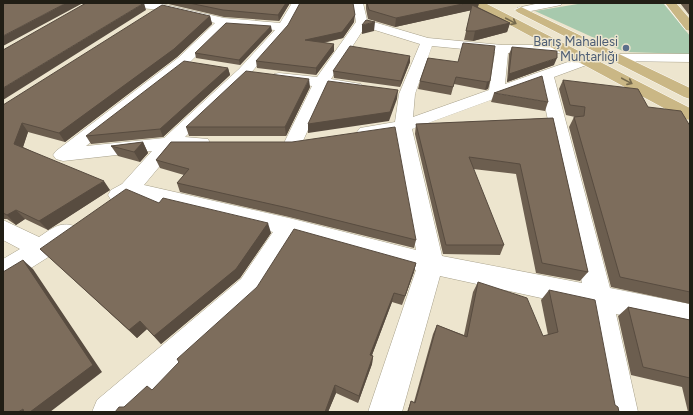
<svg xmlns="http://www.w3.org/2000/svg" width="693" height="415" font-family="Figtree,sans-serif">
<rect width="100%" height="100%" fill="#ede5ce"/>
<path fill="#a7c9ad" d="M584,3H663L690,36V54L625,52L535,11Z"/>
<g fill="none" stroke-linecap="round" stroke-linejoin="round">
<defs>
<path id="minor" d="M113,3L162,4L224,18L280,23L292,3H302L288,30L249,75L185,137L208,139L210,143L208,147L201,149H174L144,185L289,218L416,250L395,133L366,137L360,136L357,132L360,128L395,122L399,94L420,44L365,27L331,79L361,84L364,87L361,90L356,92L327,88L302,143L300,147L293,149L286,147L284,143L312,86L274,80L272,77L274,74L279,73L317,77L356,22L353,3H363L367,20L428,38L502,45H564L569,46L571,49L569,52L564,53H508L505,84L582,57L587,56L592,57L594,60L592,63L554,77L610,288L690,304V330L616,314L638,412H604L587,308L440,276L402,412H368L416,270L295,237L259,295L133,412H92L97,400L241,279L273,232L132,197L119,203L111,200L108,195L111,190L122,184L152,151L63,161L56,159L53,155L56,151L178,58L215,23L162,10L118,6ZM227,26L275,30L239,69L164,138L86,146L188,64ZM432,46L495,52L489,90L413,117L415,94ZM540,82L582,283L442,256L412,129Z
M540,3H562L561,5L521,13L515,10L517,8Z
M617,54H690V62L612,61L610,58L612,55Z
M3,220L39,237C51,229 60,221 74,226L78,232L74,238L50,256L12,280L3,283V259L20,249L3,240Z"/>
<path id="major" d="M472,3H485L690,108V120L684,119L473,5Z
M665,3H676L690,19V31L686,30Z
M521,7L690,88V99L684,97L517,12L515,10Z"/>
</defs>
<use href="#minor" stroke="#a7a08a" stroke-width="1"/>
<use href="#major" stroke="#fff" stroke-width="1"/>
<use href="#minor" fill="#fff" fill-rule="evenodd"/>
<use href="#major" fill="#cab785" fill-rule="evenodd"/>
</g>
<path fill="#6c5e4f" d="M164,3H290L279,21L224,17Z
M366,3H479L478,7L510,23L507,32L473,41L464,40L471,10L395,27L368,19L366,9Z
M680,3H690V16Z
M210,16L212,24L177,57L65,142L28,132L23,147L110,190L48,230L25,219L16,225L7,219H3V105Z
M354,22L343,38L324,43L334,44V51L316,75L257,68L256,61Z
M272,31L240,65L196,58L195,53Z
M512,47L554,65L507,82L509,54Z
M410,56V62L400,87L334,78L333,71Z
M428,58L490,81L488,89L485,90L454,84L451,95L418,89L420,81Z
M228,68L230,75L163,137L91,144L86,136Z
M563,80L648,107L690,126V304L611,287L569,127L574,117H575L566,115L559,89Z
M310,87L286,136H189L186,127Z
M494,93L548,102L545,111L491,102Z
M553,118L588,272L580,281L536,273L516,174L473,169L504,245L500,255L443,254L415,134L416,124Z
M143,142L148,153L140,162L118,156L111,146Z
M171,142L416,240L414,248L289,217L180,192L177,183L184,175L160,168L156,160Z
M159,203L271,233L240,278L161,344L147,329L137,338L50,258L40,249Z
M416,263L414,272L402,305L392,302L372,355L373,356L372,364L358,403L336,393L328,412H115L152,390Z
M478,282L543,336L548,335L541,300L549,290L619,412H407L411,401L414,402L433,334L437,325L464,335L473,292Z
M628,307L690,320V412H688L682,387L631,375L618,316Z"/>
<path fill="#584c40" d="M66,3H83L3,46V36Z
M144,3L146,10L3,100V88Z
M286,3H290L279,21L278,15Z
M467,3H479L477,9L395,27L396,18Z
M355,15L354,22L343,38L305,46V40Z
M210,16L212,24L177,57L65,142L59,133Z
M375,22L374,31L362,34V25Z
M510,23L507,32L473,41L475,31Z
M271,26L272,31L240,65L239,60Z
M334,44V51L316,75V68Z
M410,56V62L400,87L401,81Z
M557,58L554,65L507,82L509,74Z
M228,68L230,75L163,137L160,129Z
M309,79L310,87L286,136L285,127Z
M490,81L488,89L485,90L487,82Z
M398,90L397,99L389,121L308,133V124Z
M22,123L28,132L21,153L14,144Z
M143,142L148,153L140,162L134,152Z
M104,181L110,190L48,230L39,221Z
M16,210L25,219L16,225L7,215Z
M268,223L271,233L240,278L161,344L154,336Z
M23,260L33,269L102,372L50,412H30Z
M416,263L414,272L402,305Z
M394,293L392,302L369,363L370,355Z
M140,321L147,329L137,338L129,330Z
M373,356L372,364L358,403L359,396Z
M335,385L336,393L328,412H325Z
M23,409L30,412H18Z"/>
<path fill="#7d6d5c" stroke="#584c40" d="M7,3H66L3,36V4Z
M86,3H144L3,88V50Z
M189,3H286L278,15L223,10Z
M300,3H353L355,15L342,32L305,40L334,44L316,68L256,61L288,25Z
M367,3H467L396,18L369,10Z
M162,5L210,16L174,49L59,133L22,123L14,144L104,181L39,221L16,210L7,215L3,213V105Z
M472,5L510,23L475,31H466Z
M366,20L375,22L362,25Z
M226,23L271,26L239,60L195,53Z
M463,43L495,46L490,81L487,82L456,77L453,87L420,81L428,58L458,62Z
M350,46L410,56L401,81L333,71Z
M512,47L557,51V58L509,74Z
M184,61L228,68L160,129L86,136Z
M246,71L309,79L285,127H186Z
M542,76L548,102L494,93Z
M563,80L638,89L648,107L681,111L690,126V292L620,277L574,117L584,116L585,107L570,105Z
M328,81L398,90L390,112L308,124Z
M553,118L588,272L542,263L520,164L469,157L504,245H446L416,124Z
M395,127L416,240L288,208L177,183L189,169L156,160L171,142H292Z
M143,142L134,152L111,146Z
M126,189L159,203L163,198L268,223L236,269L154,336L140,321L129,330L40,249Z
M294,229L416,263L405,296L394,293L370,355L373,356L359,396L335,385L325,412H115L119,407H124L147,386L152,390L179,362L177,359L257,287Z
M23,260L93,365L30,412H24L23,409L18,412H3V272Z
M478,282L527,298L543,336L558,332L549,290L595,300L615,405L618,407L619,412H408L411,401L415,403L437,325L467,337Z
M628,307L690,320V378L643,367Z"/>
<defs><path id="oneway-shaft" d="M-6 0H5M1.5-3L5.5 0L1.5 3" fill="none" stroke-width="1.6" stroke-linecap="round" stroke-linejoin="round"/></defs>
<g stroke="#766a4d">
<use href="#oneway-shaft" transform="translate(511 21) rotate(28)"/>
<use href="#oneway-shaft" transform="translate(627 81) rotate(28)"/>
</g>
<circle fill="#5c6f8a" stroke="#ede5ce" stroke-width="1.5" cx="626" cy="48" r="4"/>
<g text-anchor="middle" dominant-baseline="central" stroke-width="3" stroke-linejoin="round" paint-order="stroke">
<g font-size="13" fill="#4e5e75" stroke="#ede5ce" text-anchor="end">
<text x="618" y="41">Barış Mahallesi<tspan x="618" dy="15">Muhtarlığı</tspan></text>
</g>
</g>
<rect width="693" height="415" fill="none" stroke="#211e15" stroke-width="8"/>
</svg>
